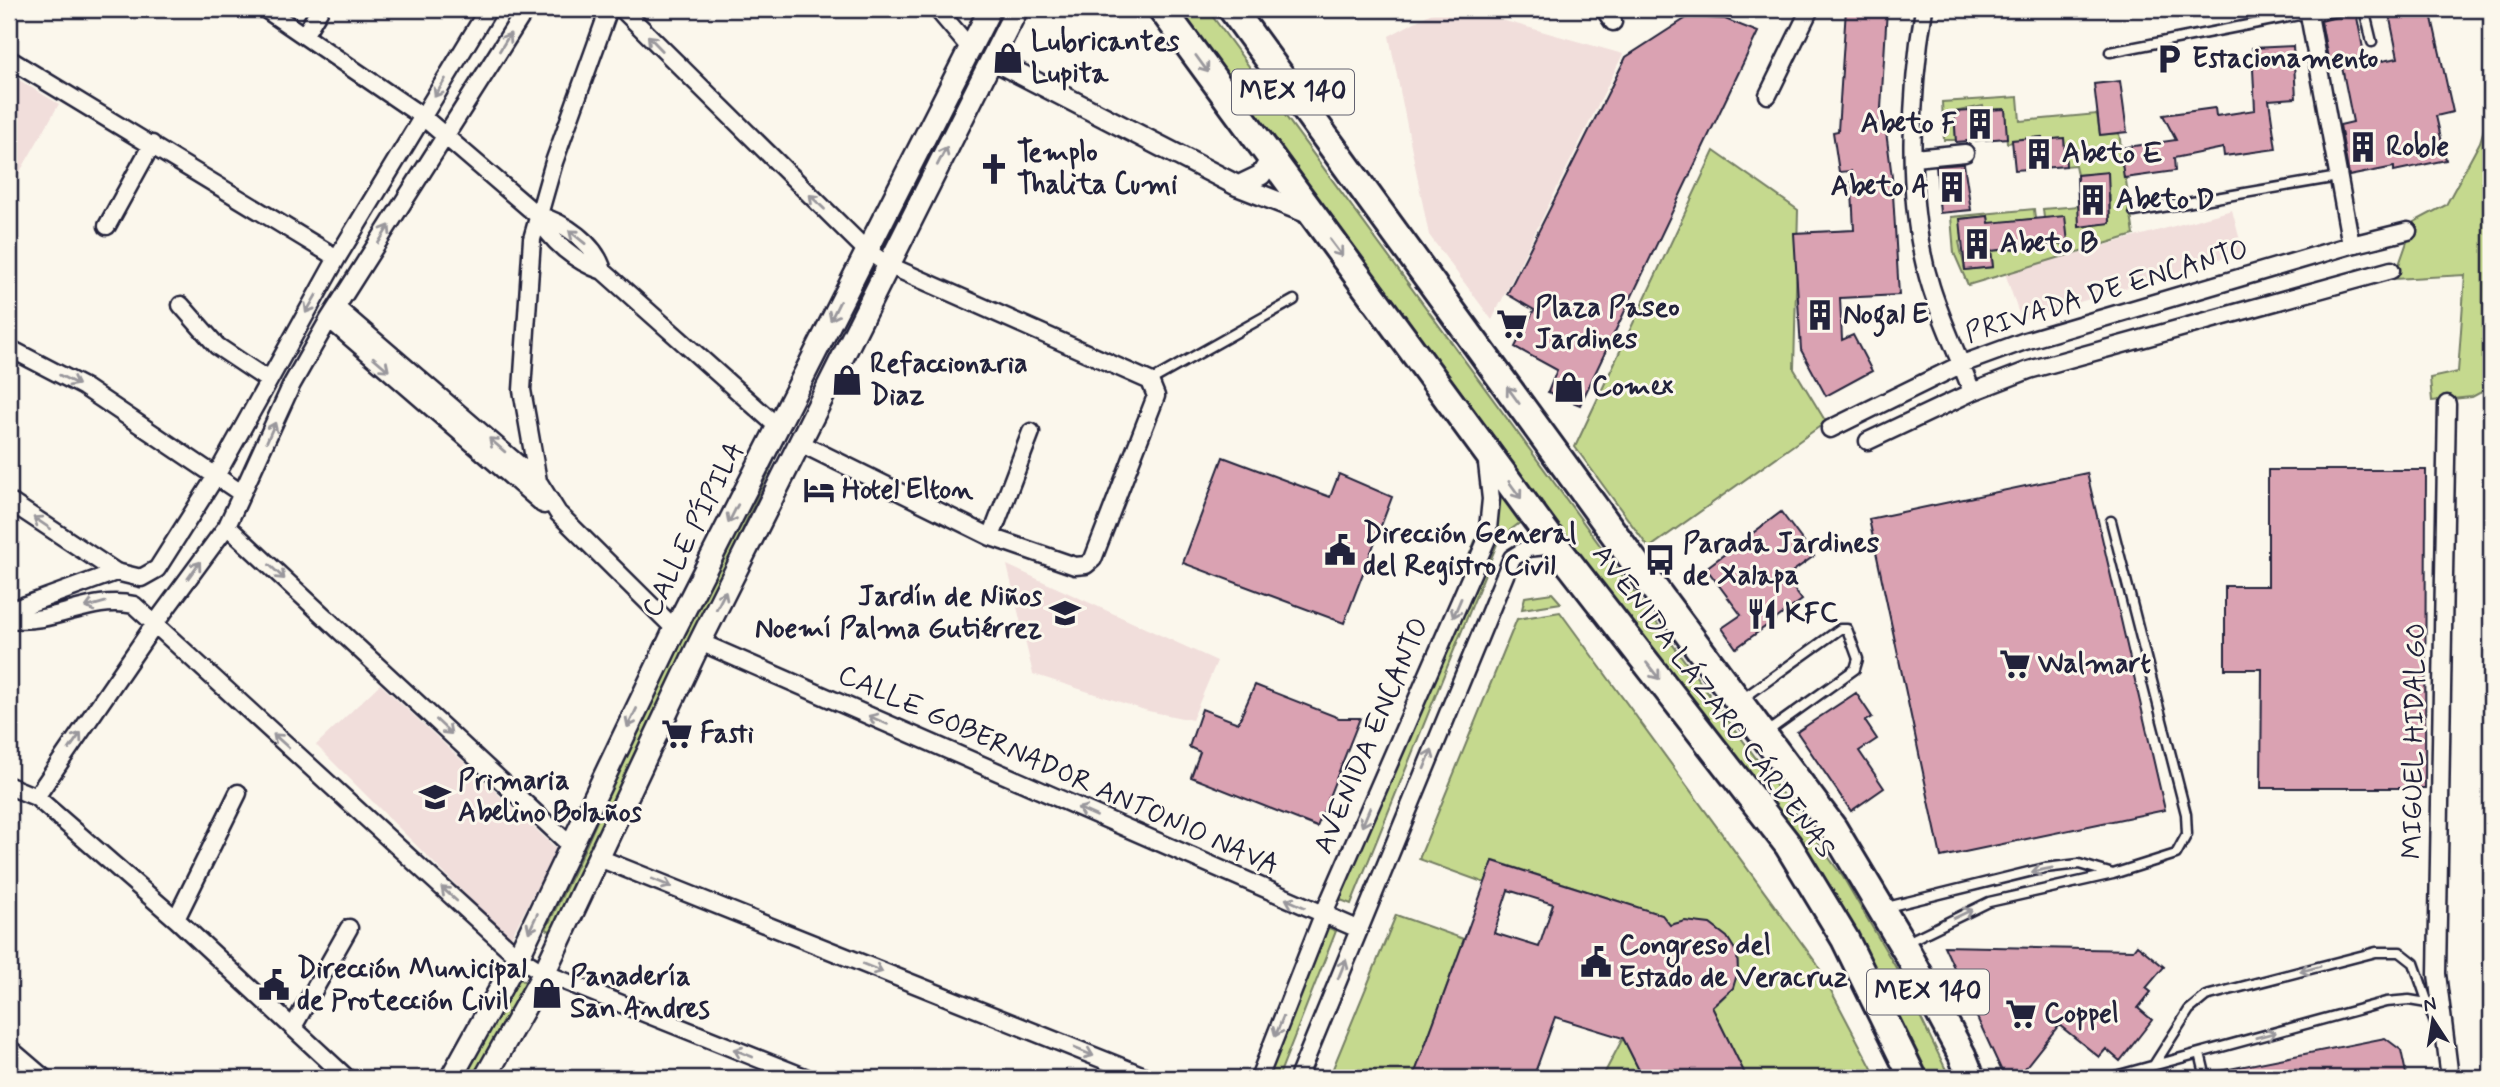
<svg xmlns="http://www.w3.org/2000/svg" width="2500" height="1087" font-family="Mynerve,sans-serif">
<rect width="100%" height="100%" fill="#fbf7ec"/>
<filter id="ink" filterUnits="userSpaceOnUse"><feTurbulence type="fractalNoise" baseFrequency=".0143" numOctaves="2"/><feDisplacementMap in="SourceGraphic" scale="14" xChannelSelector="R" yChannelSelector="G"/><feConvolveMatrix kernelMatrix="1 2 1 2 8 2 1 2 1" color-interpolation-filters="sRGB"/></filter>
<g filter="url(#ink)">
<path fill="#f1dedb" d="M1439,9H1462L1623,54L1492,320L1429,235L1389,36Z
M9,74L59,104L9,191Z
M2232,210L2243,252L2021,320L2005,273Z
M1007,565L1217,661L1192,720L1148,711L1033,674Z
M380,684L557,849L510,939L316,745Z"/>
<path fill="#c5d98e" stroke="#747e64" stroke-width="2" fill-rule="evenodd" d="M1180,9H1207L1843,877L1899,973L1950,1078H1930L1883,983L1826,889Z
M960,77L969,80L904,222L892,216Z
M2018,97L2020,121L2097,114L2100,135L2119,133L2134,235L1968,285L1954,253L1951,217L2034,209L2035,219L2014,221L2017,248L2037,246L2038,249L2068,243L2044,218L2043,209L2079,206L2082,226L2110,223V195L2107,194L2105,173L2077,175L2075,165L2066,166L2064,138L2042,140L2041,137L2007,143L2005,109L1984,110L1983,106L1954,112L1956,140H1944L1942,102ZM1988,216L1993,267L1965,270L1959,242L1962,241L1961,219Z
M2491,106V387L2472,397L2432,401L2430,378L2458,372L2465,275L2394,279L2414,222L2446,205L2480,142Z
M1714,151L1798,210L1794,369L1826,422L1649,548L1575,447Z
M864,275L787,433L556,934L546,929L586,846L685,620Z
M1490,480L1522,521L1499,539L1351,904L1330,896L1480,529Z
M1552,593L1561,603L1522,609L1525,597Z
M1560,612L1817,964L1877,1078H1747L1712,1007C1765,969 1729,911 1670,925L1662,915L1494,861L1485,883L1419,859L1517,619Z
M1396,915L1464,939L1413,1078H1329Z
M1318,923L1336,931L1278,1078H1255Z
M517,978L528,983L475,1078H461Z
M1623,1038L1643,1078H1602Z"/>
<path fill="#daa2b2" stroke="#22223b" stroke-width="2" fill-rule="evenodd" d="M1846,9H1887L1880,125L1885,124L1892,177L1899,295L1840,298L1842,340L1853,335L1872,371L1826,396L1801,350L1794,233L1854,230L1851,171L1839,172L1833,132L1838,131Z
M2388,9H2430L2453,112L2436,116L2446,160L2394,171V167L2349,176L2340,125L2353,122L2342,67L2330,69L2321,21L2356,12L2366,64L2398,58Z
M1688,17L1725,19L1758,32L1580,405L1548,392L1557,370L1515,347L1534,310L1507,294L1626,57Z
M2293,46L2296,98L2269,100L2276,149L2224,156L2223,148L2174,158L2175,171L2124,178L2120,148L2176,140L2163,115L2215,108L2216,116L2255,110L2252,48Z
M2120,81L2127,132L2100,135L2094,84Z
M2005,109L2007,138L1956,142L1954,112Z
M2042,137V140L2064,138L2066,166L2015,170L2012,140Z
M1964,164L1971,210L1940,213L1936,166Z
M2108,172L2110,223L2079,227L2077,175Z
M1988,216L1989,223L2065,216L2068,243L1991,251L1993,267L1965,270L1960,219Z
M1223,457L1330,497L1339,474L1392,497L1344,623L1183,563Z
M2268,470H2426L2425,788H2261L2262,669H2225V586H2268Z
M2087,473L2165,810L1941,857L1869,519Z
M1781,512L1814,556L1785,577L1802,600L1736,648L1722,628L1741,615L1706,568Z
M1255,685L1339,718H1360L1317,827L1191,777L1200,752L1189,747L1202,709L1238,723Z
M1856,693L1872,717L1865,721L1877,739L1859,751L1884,788L1851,811L1797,732Z
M1493,861L1662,915L1670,925L1685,921L1710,924L1727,937L1737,953L1738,971L1733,988L1712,1007L1747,1078H1643L1623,1038L1555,1017L1533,1078H1413ZM1508,890L1553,904L1539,947L1494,933Z
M2137,945L2164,967L2146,988L2151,992L2138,1008L2152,1020L2120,1061L2106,1049L2099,1057L2059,1025L2017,1078H2005L1944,946L2133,950Z
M2385,1038L2401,1050L2407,1078H2219V1071Z"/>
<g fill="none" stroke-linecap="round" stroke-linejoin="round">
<defs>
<path id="service" d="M2364,9L2372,42
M2309,16L2351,9
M2110,52L2309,13
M2134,212L2338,177
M1150,381L1294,300
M2111,521L2186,814L2187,834L2176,854L2113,874
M1741,700L1840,629H1847L1858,659L1855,669L1767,732
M1887,907L2045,868L2079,864L2113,874L1989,902L1905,943
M2200,1053L2206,1078
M2154,1065L2189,1010L2206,996L2376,952H2400L2414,963L2439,1035
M2108,1078L2386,1002L2409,1000L2427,1003"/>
<path id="minor" d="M265,9L423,117L537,215C550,241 576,262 603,271L778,427
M622,9L866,250L888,265L1150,381L1156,396L1093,559L1086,565L1075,566L991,537L800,443
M937,9L970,48
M1604,9L1613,22
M1924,9C1910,91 1905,206 1931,287C1942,322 1959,357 1972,392
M2308,9L2351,245
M305,34L320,9
M9,59L337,258
M1768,95L1810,9
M1914,158L1965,153
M537,215C564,222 596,244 603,271
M107,226L152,144
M181,305L217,346L268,380
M337,308L538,481L558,513L675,629
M329,319L544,505
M9,348L84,387L241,493
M2447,404L2437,974L2450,1078
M1830,429L1962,364L2025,341L2351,245L2408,231
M1868,441L1972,392L2029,370L2391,270
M9,501L116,572
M542,504L522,390L532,239L554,162L609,9
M227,526L570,845
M991,537L1031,432
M9,611L116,572L141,578L157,569L216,476L337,258L488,9
M9,619C57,625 88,595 134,605L518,957L544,973L807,1078
M700,642L1358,929
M9,786L36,797L176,919L347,1078
M36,797L154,625L227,526L292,384L329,319L526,9
M599,858L1149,1078
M176,919L238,793
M293,1027L349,928
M9,1048L44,1078
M1259,1078L1323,915L1487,539L1491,499L1486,454
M1298,1078L1512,558L1528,548L1555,545"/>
<path id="tertiary" d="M991,59L1238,186L1310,214
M1238,186L1261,175L1271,159"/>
<path id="secondary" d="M451,1078L518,957L675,629L990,9
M485,1078L544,973L700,642L1017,9"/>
<path id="trunk" d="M1162,9L1555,545L1788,845L1845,939L1913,1078
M1232,9L1639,568L1833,828L1907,952L1962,1055L1971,1078"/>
</defs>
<use href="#service" stroke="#22223b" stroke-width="13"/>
<use href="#minor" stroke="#22223b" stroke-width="21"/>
<use href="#tertiary" stroke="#22223b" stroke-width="24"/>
<use href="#secondary" stroke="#22223b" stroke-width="26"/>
<use href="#trunk" stroke="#22223b" stroke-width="32"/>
<use href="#service" stroke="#fbf7ec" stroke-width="8"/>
<use href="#minor" stroke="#fbf7ec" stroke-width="16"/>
<use href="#tertiary" stroke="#fbf7ec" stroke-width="19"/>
<use href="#secondary" stroke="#fbf7ec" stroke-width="21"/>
<use href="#trunk" stroke="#fbf7ec" stroke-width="26"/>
</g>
<defs><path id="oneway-shaft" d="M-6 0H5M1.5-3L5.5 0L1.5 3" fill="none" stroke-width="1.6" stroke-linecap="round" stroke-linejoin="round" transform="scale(1.75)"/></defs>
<g stroke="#99979c">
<use href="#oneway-shaft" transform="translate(505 42) rotate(-58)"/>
<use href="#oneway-shaft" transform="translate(655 43) rotate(-134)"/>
<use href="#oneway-shaft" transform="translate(1202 64) rotate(54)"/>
<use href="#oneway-shaft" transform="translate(440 88) rotate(121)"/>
<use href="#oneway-shaft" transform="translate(942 156) rotate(-63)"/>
<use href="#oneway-shaft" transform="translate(817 202) rotate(-136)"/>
<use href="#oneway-shaft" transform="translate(384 234) rotate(-58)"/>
<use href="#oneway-shaft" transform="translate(577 237) rotate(-141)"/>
<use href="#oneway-shaft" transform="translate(1336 248) rotate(53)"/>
<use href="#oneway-shaft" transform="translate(311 304) rotate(120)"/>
<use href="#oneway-shaft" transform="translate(835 311) rotate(116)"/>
<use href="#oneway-shaft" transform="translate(381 364) rotate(41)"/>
<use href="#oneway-shaft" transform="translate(69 380) rotate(27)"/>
<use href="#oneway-shaft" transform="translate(1513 395) rotate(-126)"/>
<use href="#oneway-shaft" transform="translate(271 432) rotate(-66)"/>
<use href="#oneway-shaft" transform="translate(497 445) rotate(-139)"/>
<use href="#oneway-shaft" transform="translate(1515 490) rotate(54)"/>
<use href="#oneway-shaft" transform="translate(733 514) rotate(117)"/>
<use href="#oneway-shaft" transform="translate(42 523) rotate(-146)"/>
<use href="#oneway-shaft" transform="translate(194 570) rotate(-54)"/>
<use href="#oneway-shaft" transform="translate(277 572) rotate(43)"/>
<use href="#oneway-shaft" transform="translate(721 600) rotate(-63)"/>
<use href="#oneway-shaft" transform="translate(95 605) rotate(164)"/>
<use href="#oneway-shaft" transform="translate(1457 608) rotate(113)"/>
<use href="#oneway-shaft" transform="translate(1653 671) rotate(52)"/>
<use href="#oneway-shaft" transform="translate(632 718) rotate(116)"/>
<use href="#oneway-shaft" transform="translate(878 720) rotate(-156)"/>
<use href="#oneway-shaft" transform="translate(444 727) rotate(43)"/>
<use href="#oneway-shaft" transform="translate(75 741) rotate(-55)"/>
<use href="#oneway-shaft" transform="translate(281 741) rotate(-138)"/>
<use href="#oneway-shaft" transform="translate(1428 759) rotate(-68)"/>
<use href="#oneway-shaft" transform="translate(1087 812) rotate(-156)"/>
<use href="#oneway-shaft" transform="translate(1366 817) rotate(113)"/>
<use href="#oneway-shaft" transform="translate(2042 870) rotate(169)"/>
<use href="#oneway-shaft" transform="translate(662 883) rotate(22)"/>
<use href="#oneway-shaft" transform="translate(449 894) rotate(-138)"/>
<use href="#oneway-shaft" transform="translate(1295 903) rotate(-156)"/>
<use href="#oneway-shaft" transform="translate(1963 914) rotate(-25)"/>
<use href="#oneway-shaft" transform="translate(533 923) rotate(115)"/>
<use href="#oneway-shaft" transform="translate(873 968) rotate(22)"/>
<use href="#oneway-shaft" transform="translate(1342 969) rotate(-68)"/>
<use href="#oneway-shaft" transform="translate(2310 969) rotate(165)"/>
<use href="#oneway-shaft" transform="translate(1279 1027) rotate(112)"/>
<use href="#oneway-shaft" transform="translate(2266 1035) rotate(-15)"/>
<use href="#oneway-shaft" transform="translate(1084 1052) rotate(22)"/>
<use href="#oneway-shaft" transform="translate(743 1053) rotate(-158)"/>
</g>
</g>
<defs>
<symbol id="shop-bare" viewBox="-9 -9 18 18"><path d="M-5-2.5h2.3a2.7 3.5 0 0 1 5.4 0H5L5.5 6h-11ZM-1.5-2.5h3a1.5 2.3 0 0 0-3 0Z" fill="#22223b" stroke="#fbf7ec" stroke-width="2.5" paint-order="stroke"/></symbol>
<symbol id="parking-bare" viewBox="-9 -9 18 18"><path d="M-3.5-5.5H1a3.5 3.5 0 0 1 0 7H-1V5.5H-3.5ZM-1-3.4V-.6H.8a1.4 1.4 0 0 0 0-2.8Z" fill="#22223b" stroke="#fbf7ec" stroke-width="2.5" paint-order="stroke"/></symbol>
<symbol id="building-bare" viewBox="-9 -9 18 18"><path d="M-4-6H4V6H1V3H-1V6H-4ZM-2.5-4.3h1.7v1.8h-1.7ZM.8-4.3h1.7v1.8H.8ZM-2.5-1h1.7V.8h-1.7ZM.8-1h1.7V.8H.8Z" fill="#22223b" stroke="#fbf7ec" stroke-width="2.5" paint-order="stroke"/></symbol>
<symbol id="church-bare" viewBox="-9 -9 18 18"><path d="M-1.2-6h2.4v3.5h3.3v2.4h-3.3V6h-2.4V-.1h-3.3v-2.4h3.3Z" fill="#22223b" stroke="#fbf7ec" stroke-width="2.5" paint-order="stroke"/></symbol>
<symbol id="supermarket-bare" viewBox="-9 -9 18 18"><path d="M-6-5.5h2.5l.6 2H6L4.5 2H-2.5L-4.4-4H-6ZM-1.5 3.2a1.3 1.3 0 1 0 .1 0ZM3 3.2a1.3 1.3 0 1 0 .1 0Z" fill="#22223b" stroke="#fbf7ec" stroke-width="2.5" paint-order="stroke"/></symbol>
<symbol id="hotel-bare" viewBox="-9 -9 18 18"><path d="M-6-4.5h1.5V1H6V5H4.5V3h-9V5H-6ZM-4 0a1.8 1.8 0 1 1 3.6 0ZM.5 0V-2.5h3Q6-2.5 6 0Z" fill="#22223b" stroke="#fbf7ec" stroke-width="2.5" paint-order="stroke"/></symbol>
<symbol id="civic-bare" viewBox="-9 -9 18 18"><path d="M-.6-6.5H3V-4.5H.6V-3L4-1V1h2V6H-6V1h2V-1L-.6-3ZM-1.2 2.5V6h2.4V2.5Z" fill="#22223b" stroke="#fbf7ec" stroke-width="2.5" paint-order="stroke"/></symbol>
<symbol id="bus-bare" viewBox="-9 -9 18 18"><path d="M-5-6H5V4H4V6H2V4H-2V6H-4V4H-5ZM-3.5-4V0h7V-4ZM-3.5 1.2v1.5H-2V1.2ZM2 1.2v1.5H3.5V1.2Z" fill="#22223b" stroke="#fbf7ec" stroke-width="2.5" paint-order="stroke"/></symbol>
<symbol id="school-bare" viewBox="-9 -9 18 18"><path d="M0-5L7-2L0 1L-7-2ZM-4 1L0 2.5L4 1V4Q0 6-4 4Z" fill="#22223b" stroke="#fbf7ec" stroke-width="2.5" paint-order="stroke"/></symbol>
<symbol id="restaurant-bare" viewBox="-9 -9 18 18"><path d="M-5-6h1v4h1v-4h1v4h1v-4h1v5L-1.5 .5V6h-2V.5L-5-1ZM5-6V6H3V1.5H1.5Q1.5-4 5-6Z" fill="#22223b" stroke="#fbf7ec" stroke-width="2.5" paint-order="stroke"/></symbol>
</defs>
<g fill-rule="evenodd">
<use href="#shop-bare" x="986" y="36" width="44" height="44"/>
<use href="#parking-bare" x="2147" y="37" width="44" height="44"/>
<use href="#building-bare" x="1958" y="102" width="44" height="44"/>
<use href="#building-bare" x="2341" y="125" width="44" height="44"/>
<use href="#building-bare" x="2017" y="132" width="44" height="44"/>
<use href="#church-bare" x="972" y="147" width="44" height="44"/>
<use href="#building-bare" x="1930" y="165" width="44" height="44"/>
<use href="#building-bare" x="2071" y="178" width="44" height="44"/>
<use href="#building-bare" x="1955" y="222" width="44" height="44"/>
<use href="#building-bare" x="1798" y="293" width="44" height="44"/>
<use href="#supermarket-bare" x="1490" y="302" width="44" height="44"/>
<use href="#shop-bare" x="825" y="358" width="44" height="44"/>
<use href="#shop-bare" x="1547" y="365" width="44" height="44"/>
<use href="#hotel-bare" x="797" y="468" width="44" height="44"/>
<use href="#civic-bare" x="1318" y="528" width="44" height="44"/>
<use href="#bus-bare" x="1638" y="538" width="44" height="44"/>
<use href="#school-bare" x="1043" y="591" width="44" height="44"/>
<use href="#restaurant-bare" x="1740" y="592" width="44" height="44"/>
<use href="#supermarket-bare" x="1993" y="642" width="44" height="44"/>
<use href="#supermarket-bare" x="655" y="712" width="44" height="44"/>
<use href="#school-bare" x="413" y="775" width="44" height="44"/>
<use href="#civic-bare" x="1574" y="940" width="44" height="44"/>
<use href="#civic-bare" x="252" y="963" width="44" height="44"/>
<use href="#shop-bare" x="525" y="971" width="44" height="44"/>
<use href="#supermarket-bare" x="1999" y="992" width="44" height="44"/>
</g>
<g text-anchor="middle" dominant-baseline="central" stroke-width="6" stroke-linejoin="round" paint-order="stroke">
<g fill="#fbf7ec" stroke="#636270" stroke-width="2">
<rect x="1232" y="69.5" width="122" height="45" rx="5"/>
<rect x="1867" y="969.5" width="122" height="45" rx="5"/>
</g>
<g font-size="26" font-weight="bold" fill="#22223b">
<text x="1293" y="92">MEX 140</text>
<text x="1928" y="992">MEX 140</text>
</g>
<g font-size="28" font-weight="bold" fill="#22223b" stroke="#fbf7ec" text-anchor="start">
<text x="1031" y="42">Lubricantes<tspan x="1031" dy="32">Lupita</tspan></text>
<text x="2192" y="59">Estacionamento</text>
<text x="1957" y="124" text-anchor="end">Abeto F</text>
<text x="2386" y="147">Roble</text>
<text x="1017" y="153">Templo<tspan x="1017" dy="32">Thalita Cumi</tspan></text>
<text x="2062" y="154">Abeto E</text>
<text x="1929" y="187" text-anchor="end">Abeto A</text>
<text x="2116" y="200">Abeto D</text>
<text x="2000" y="244">Abeto B</text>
<text x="1535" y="308">Plaza Paseo<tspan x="1535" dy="32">Jardines</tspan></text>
<text x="1843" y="315">Nogal E</text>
<text x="870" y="364">Refaccionaria<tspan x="870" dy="32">Diaz</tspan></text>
<text x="1592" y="387">Comex</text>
<text x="842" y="490">Hotel Elton</text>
<text x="1363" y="534">Dirección General<tspan x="1363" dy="32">del Registro Civil</tspan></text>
<text x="1683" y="544">Parada Jardines<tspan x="1683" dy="32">de Xalapa</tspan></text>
<text x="1042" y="597" text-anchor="end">Jardín de Niños<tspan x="1042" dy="32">Noemí Palma Gutiérrez</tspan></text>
<text x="1785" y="614">KFC</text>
<text x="2038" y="664">Walmart</text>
<text x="700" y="734">Fasti</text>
<text x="458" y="781">Primaria<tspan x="458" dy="32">Abelino Bolaños</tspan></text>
<text x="1619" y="946">Congreso del<tspan x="1619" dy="32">Estado de Veracruz</tspan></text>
<text x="297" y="969">Dirección Municipal<tspan x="297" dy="32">de Protección Civil</tspan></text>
<text x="570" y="977">Panadería<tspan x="570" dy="32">San Andres</tspan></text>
<text x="2044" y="1014">Coppel</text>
</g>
<g font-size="28" fill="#22223b" stroke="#fbf7ec">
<text transform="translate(2107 292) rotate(-17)">PRIVADA DE ENCANTO</text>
<text transform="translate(694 530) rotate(-63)">CALLE PÍPILA</text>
<text transform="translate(1713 702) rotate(53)">AVENIDA LÁZARO CÁRDENAS</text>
<text transform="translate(1372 736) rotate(-67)">AVENIDA ENCANTO</text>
<text transform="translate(2415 741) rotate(-89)">MIGUEL HIDALGO</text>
<text transform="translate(1058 771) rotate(24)">CALLE GOBERNADOR ANTONIO NAVA</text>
</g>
</g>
<rect width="2500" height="1087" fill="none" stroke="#fbf7ec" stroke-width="35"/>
<rect x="18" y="18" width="2465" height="1052" fill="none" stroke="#22223b" stroke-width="2.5" filter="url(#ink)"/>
<g transform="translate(2433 1020) rotate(348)" stroke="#fbf7ec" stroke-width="5" paint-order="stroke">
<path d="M0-5L12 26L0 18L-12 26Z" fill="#22223b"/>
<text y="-10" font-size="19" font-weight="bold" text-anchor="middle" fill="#22223b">N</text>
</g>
</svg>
